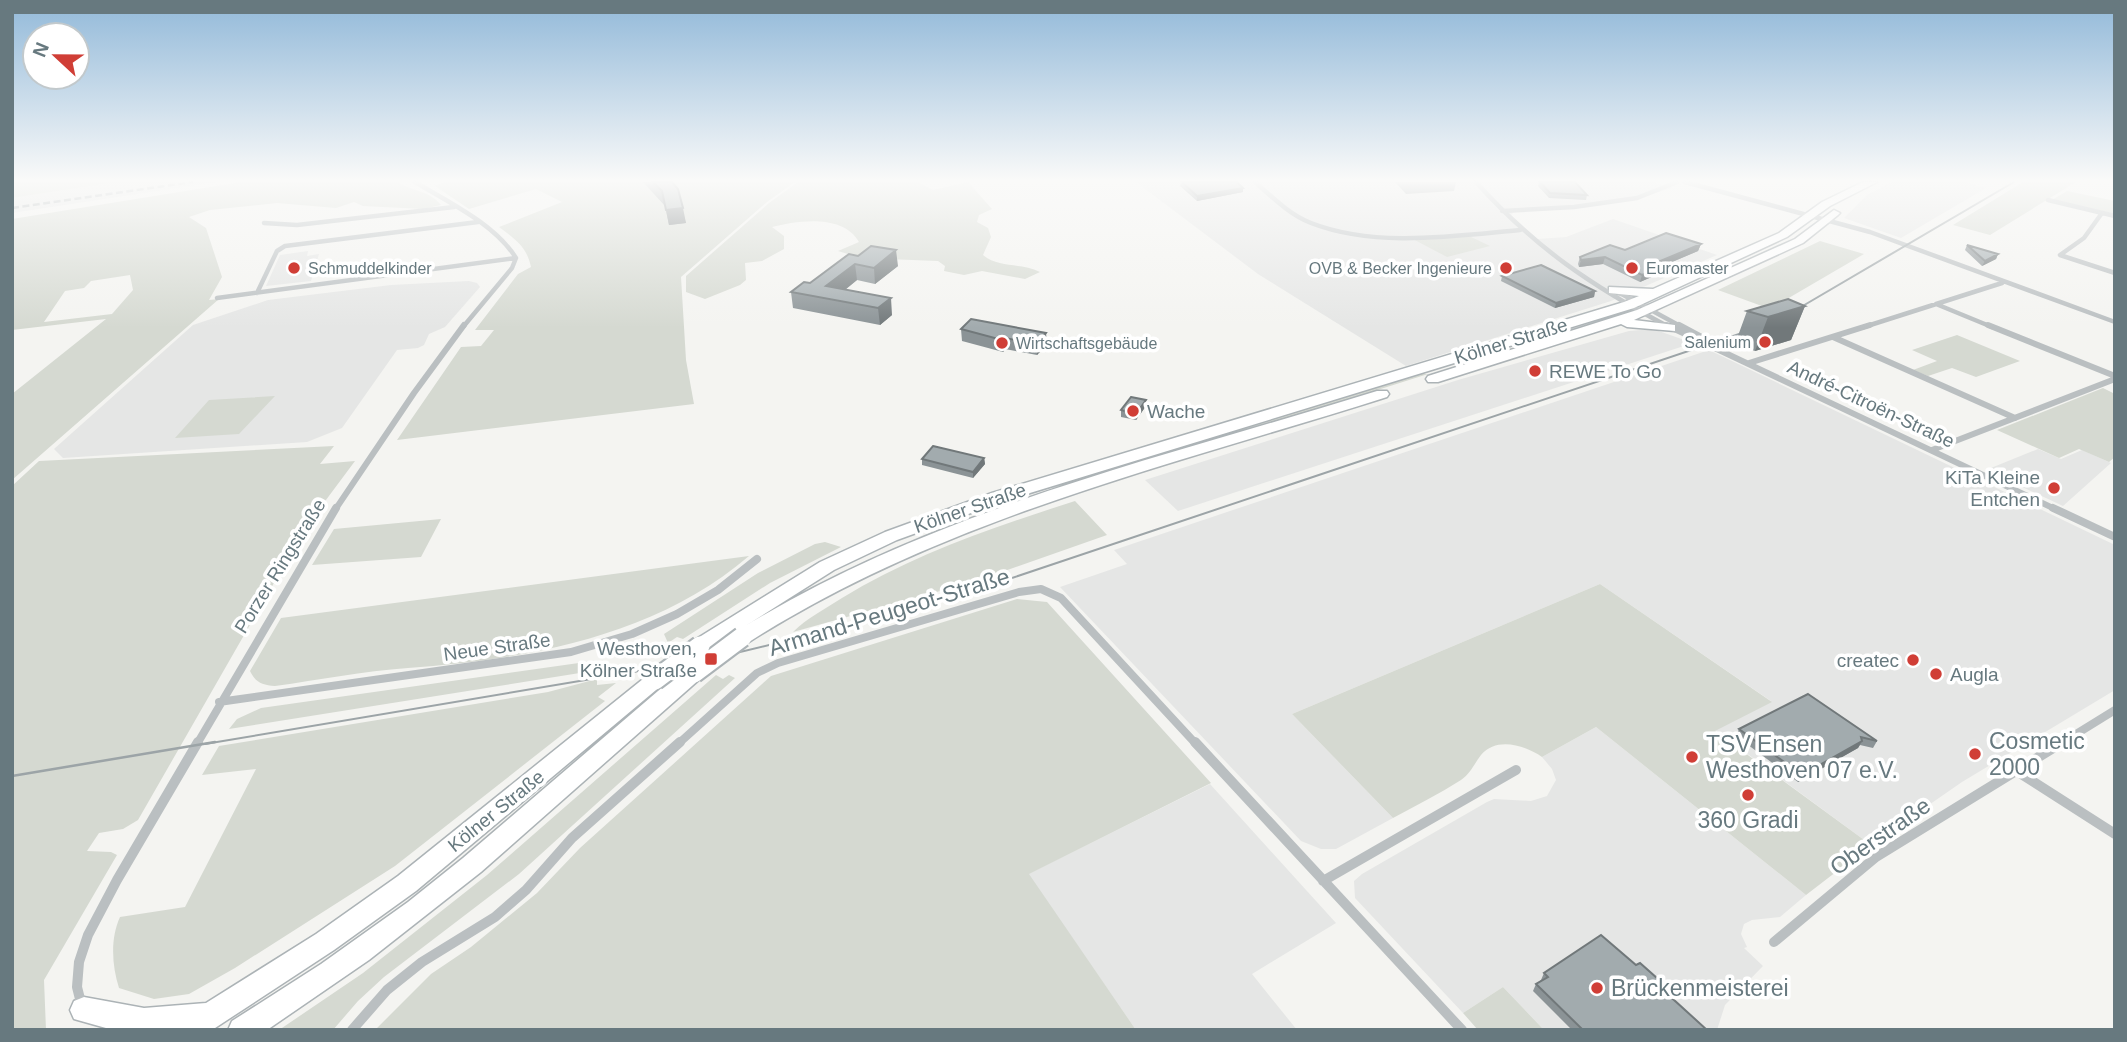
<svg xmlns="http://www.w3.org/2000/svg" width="2127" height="1042" font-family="Arial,sans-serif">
<rect width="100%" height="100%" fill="#f4f4f1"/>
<path fill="#e5e6e5" d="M117,182H216L12,213V198Z
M1136,182H1653L1672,188L1631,201L1514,212L1511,215L1537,239L1566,237L1613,219L1717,255L1611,301L1406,366L1258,274Z
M1892,182H1965L1986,188L1901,238L1844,218L1867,195Z
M308,251L307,256L319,254L311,281L266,286L280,255Z
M469,281L477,283L480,287L445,327L429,334L424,345L418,348L397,350L342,428L307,442L63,458L54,449L193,325L268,300L391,285Z
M1653,329L1693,343L1178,511L1145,480L1458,380L1629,331Z
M1709,350L2115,545V690L1962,782L1871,845L1715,730L1771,701L1600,584L1292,714L1393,818L1336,849H1321L1301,841L1060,587L1127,564L1114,550Z
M2038,449L2061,459L2082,450L2111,463L2063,506L1986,470Z
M1596,727L1806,895L1780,917L1752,920L1744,924L1741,934L1747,947L1744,948L1763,966L1725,1005L1717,1030H1544L1503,987L1463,1013L1355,898L1354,881L1362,874L1487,802L1494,799L1531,801L1547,796L1556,780L1552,769L1542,757Z
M1210,784L1336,923L1252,974L1297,1030H1136L1028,874Z"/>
<path fill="#d5d9d1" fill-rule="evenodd" d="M12,182H117L12,198Z
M241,182H398C413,192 429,190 441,205L423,209L363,206L354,202L336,208L277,203L210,210L189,217L206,228L222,277L209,300L219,299L12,480V394L106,319L12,330V219ZM130,275L133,290L112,314L44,322L65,291L84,288L91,281Z
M445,182H795L767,202L681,277L686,360L694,404L397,440L461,347L481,346L494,330H475L518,274L531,267C527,247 515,239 499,227L562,202L536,189L469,209L435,186Z
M798,182H918L933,190L968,182L992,209L979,215L977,222L988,228L991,237L983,255C1000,269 1021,262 1040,272L1025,279L982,271L964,275L944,271L945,266L938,261L861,258L838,251L859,242C844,214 798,220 772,227L784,236V249L762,261L745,263L746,280L740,285L705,299L686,292V276L769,203Z
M2023,182H2076L1990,235L1953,225Z
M2067,191L2115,201V214L2052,200Z
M1469,236L1490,246L1447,257L1409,237Z
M1820,241L1864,254L1770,309L1718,290Z
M1957,335L2020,361L1976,377L1952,368L1928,376L1913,370L1937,361L1912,350Z
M1421,374H1428L1213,442L1208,438Z
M2103,388L2115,394V457L2109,462L2079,449L2059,458L1997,430Z
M275,396L239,434L175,438L209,400Z
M334,446L320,464L355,461L320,508H325L278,576L138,820L123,829L99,833L87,851L111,852L117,855L44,980L46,1030H12V486L39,461Z
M1075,501L1107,535L976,581L793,632C807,618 825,609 842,598C914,554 994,527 1075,501Z
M441,519L421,557L312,565L334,529Z
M825,542L841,547L770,583L683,639L677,637L668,643L664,634L758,573L815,544Z
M749,556C655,637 526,659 408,668C363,671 319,680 275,686C262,685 256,683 250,671L281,618Z
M1600,584L1772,702L1715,731L1871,845L1806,895L1596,727L1542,757C1526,746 1497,736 1481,755C1474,764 1471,773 1461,780C1439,794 1415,806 1393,818L1292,714Z
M1017,599L1047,602L1211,783L1029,874L1136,1030H375L431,974L471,947L537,893L580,848L771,676Z
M593,661L599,667L586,672L229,729L237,719L261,708Z
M716,675L723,679L729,675L735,678L519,874L384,977L358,1001L333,1030H279L363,973L487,875Z
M597,679V685L616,683L598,697L605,701L395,866L235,968L189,994L154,999L119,988C112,966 110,939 120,917L185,907L256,769L202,775L219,746L548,692Z
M1503,987L1544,1030H1478L1463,1013Z"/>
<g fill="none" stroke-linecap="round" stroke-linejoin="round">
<defs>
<path id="secondary" d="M1863,182H1877L1830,206L1787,237L1634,308L1004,501L897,540L834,570L742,628C935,509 1162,458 1377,391H1387L1389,394L1387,397C1170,466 943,518 749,642H735L732,637L735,633C722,641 708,655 693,651L690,646L693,641L820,562L885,532L992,493L1624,302L1639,296L1609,293V287L1653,289L1779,233L1822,202Z
M1834,210L1840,213L1838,215L1803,243L1634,320L1675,325V331L1627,327L1621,324L1438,382H1428L1426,379L1428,376L1637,310L1795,239Z
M694,666L701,668L704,673L701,678L481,872L369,960L267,1030H228L232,1021L321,964L408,902L463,858L658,691L687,668Z
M655,673L662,675L665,680L662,685L416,891L334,950L212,1030H113L74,1019L70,1010L74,1001L84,997L144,1008L206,1003L316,934L398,876L648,675Z"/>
</defs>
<use href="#secondary" stroke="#acb3b6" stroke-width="3"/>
<path stroke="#babfc1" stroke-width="4.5" d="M415,182C448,202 495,224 516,258L512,268L463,327
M1255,182C1272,197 1290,215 1311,223C1375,248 1454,236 1520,230
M1476,182C1535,248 1592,286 1669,327
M1685,182L1870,232L2115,322
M2048,200L2115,216
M1502,211L1574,207L1637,198L1677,182
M2102,213L2084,238L2060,255L2115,273
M264,223L297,225L454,207
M1616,291L1682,327
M257,293L277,251L285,246L478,222
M217,298L516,258
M1936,304L1992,327
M1864,327L2002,283"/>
<path stroke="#babfc1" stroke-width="6" d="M1666,325L2057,510
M1679,325L1722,348
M1988,325L2115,376
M1833,337L2015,418
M1749,363L1870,325
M1932,450L2115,379
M335,510L414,393L464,325"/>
<path stroke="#babfc1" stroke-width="8" d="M2053,508L2115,537
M219,702L571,652L632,634L677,614L718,590L757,559
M197,744L336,508
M678,744L757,673L778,663L1019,592L1041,589L1061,598L1196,744
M2060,744L2115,710"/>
<path stroke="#babfc1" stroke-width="10" d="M1195,742L1462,1030
M2015,770L2115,834
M1323,881L1516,770
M1774,942L1876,857L2063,742
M82,1007L77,987L79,962L88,935L117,880L198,742
M352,1030L387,990L422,962L495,917L526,890L572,838L680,742"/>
<use href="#secondary" fill="#fff" fill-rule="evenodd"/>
<path stroke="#9ca4a7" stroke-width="2" d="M1789,314L2014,182
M205,744L711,659L860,623L1009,579L1757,328"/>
<path stroke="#9ca4a7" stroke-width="2.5" d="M12,776L215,742"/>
<path stroke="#9ca4a7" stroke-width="2.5" stroke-dasharray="7 3.5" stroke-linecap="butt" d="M12,208L193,182"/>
<defs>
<path id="secondary-bridge" d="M694,673L742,637
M655,680L700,646"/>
</defs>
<use href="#secondary-bridge" stroke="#acb3b6" stroke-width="23" stroke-linecap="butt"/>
<use href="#secondary-bridge" stroke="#fff" stroke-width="19"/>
</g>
<path fill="#8b9396" d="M643,182H672L686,223L669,225L665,206Z
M1181,182H1237L1243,188V192L1197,201L1180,186Z
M1395,182H1456L1454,191L1406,194Z
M1539,182H1575L1587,195L1586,200L1549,198L1538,186Z
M1701,244L1698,251L1665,265L1663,272L1640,282L1603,264L1579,267L1578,264L1580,257L1625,250Z
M1967,245L1998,254L1996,259L1982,266L1965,250Z
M849,254L898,266L875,284L857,280L845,290L892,315L880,325L793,308L791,292L810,283Z
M1502,276L1595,291L1594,297L1555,308L1501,281Z
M1805,306L1791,340L1755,351L1735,344L1747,311Z
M961,329L1047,344L1037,355L1005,349L1003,352L962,341Z
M1146,400V406L1136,420L1121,417V410Z
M984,458L985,464L973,478L922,465V459Z
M1808,694L1877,741L1873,748L1860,745L1858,748L1798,782L1736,736L1739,729Z
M1544,973L1674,1000L1707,1030H1572L1533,991L1536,984L1541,980Z"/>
<path fill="#71787a" d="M1243,188V192L1197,201V196Z
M683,208L686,223L669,225L666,210Z
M1701,244L1698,251L1665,265L1663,272L1640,282L1642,275L1658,262Z
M896,250L898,266L875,284L874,268Z
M1998,254L1996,259L1982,266L1985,261Z
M1605,257L1603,264L1579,267L1581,260Z
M855,264L857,280L832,300L826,286Z
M1595,291L1594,297L1555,308L1556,303Z
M891,298L892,315L880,325L878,308Z
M1805,306L1791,340L1755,351L1768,317Z
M1046,333L1047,344L1037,355V344Z
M1005,338V349L1003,352L1002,340Z
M1146,400V406L1136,420V414Z
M984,458L985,464L973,478V472Z
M1862,741L1858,748L1798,782L1802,775Z"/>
<path fill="#a2abae" stroke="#71787a" stroke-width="2" d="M653,182H672L678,189L683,208L666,210L662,191Z
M1182,182H1237L1243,188L1197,196Z
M1540,182H1575L1587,195L1550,193Z
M1666,233L1701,244L1658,262L1666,265L1642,275L1605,257L1581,260L1580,257L1610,245L1625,250Z
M1967,245L1998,254L1985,261Z
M871,246L896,250L874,268L855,264L826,286L891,298L878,308L791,292L804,282L810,283L849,254L858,256Z
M1541,265L1595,291L1556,303L1502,276Z
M1788,299L1805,306L1768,317L1747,311Z
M971,319L1046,333L1037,344L1005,338L1002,340L961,329Z
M1131,397L1146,400L1136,414L1121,410Z
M933,446L984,458L973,472L922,459Z
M1808,694L1877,741L1861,737L1862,741L1802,775L1739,729Z
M1601,935L1636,965L1640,963L1676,995L1673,999L1707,1030H1583L1536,984L1548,977L1544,973Z"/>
<linearGradient id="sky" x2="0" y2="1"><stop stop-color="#92b9d9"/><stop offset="0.55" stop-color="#fafaf9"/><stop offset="1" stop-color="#fafaf9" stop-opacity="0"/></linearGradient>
<rect width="2127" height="328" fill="url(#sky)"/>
<g fill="#d03e36" stroke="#fff" stroke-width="2.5">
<circle cx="294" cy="268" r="7"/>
<circle cx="1506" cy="268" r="7"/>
<circle cx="1632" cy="268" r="7"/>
<circle cx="1765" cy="342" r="7"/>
<circle cx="1002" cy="343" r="7"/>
<circle cx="1535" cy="371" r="7"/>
<circle cx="1133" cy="411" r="7"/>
<circle cx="2054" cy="488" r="7"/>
<rect x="704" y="652" width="14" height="14" rx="3.5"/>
<circle cx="1913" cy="660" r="7"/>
<circle cx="1936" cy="674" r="7"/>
<circle cx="1975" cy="754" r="7"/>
<circle cx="1692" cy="757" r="7"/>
<circle cx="1748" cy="795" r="7"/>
<circle cx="1597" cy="988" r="7"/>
</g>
<g text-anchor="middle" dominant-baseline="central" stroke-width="7" stroke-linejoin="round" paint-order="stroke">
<g font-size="16" fill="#67797f" stroke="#fff" text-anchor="start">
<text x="308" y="268">Schmuddelkinder</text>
<text x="1492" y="268" text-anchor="end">OVB &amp; Becker Ingenieure</text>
<text x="1646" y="268">Euromaster</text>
<text x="1751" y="342" text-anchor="end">Salenium</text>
<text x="1016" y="343">Wirtschaftsgebäude</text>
</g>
<g font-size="19" fill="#67797f" stroke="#fff">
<text transform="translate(1511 341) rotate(-17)">Kölner Straße</text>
<text transform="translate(1871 404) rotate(25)">André-Citroën-Straße</text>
<text transform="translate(970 508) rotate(-19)">Kölner Straße</text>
<text transform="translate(280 566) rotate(-58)">Porzer Ringstraße</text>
<text transform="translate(497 647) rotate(-8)">Neue Straße</text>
<text transform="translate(496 811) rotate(-39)">Kölner Straße</text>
</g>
<g font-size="19" fill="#67797f" stroke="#fff" text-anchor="start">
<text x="1549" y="371">REWE To Go</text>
<text x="1147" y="411">Wache</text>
<text x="2040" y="477" text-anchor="end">KiTa Kleine<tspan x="2040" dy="22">Entchen</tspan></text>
<text x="697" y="648" text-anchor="end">Westhoven,<tspan x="697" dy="22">Kölner Straße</tspan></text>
<text x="1899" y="660" text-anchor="end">createc</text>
<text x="1950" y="674">Augla</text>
</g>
<g font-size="23" fill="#67797f" stroke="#fff">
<text transform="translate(889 612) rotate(-17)">Armand-Peugeot-Straße</text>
<text transform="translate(1880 836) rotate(-35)">Oberstraße</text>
</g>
<g font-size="23" fill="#67797f" stroke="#fff" text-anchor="start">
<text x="1989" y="741">Cosmetic<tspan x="1989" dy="26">2000</tspan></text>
<text x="1706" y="744">TSV Ensen<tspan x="1706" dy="26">Westhoven 07 e.V.</tspan></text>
<text x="1748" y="820" text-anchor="middle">360 Gradi</text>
<text x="1611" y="988">Brückenmeisterei</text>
</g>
</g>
<rect width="2127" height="1042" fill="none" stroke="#67797f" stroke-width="28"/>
<g transform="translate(56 56) rotate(292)"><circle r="33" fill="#ffffff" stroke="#c2c9cc" stroke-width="2"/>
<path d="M0-5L12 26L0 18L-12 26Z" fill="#d03e36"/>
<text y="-10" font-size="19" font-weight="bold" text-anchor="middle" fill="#67797f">N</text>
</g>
</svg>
